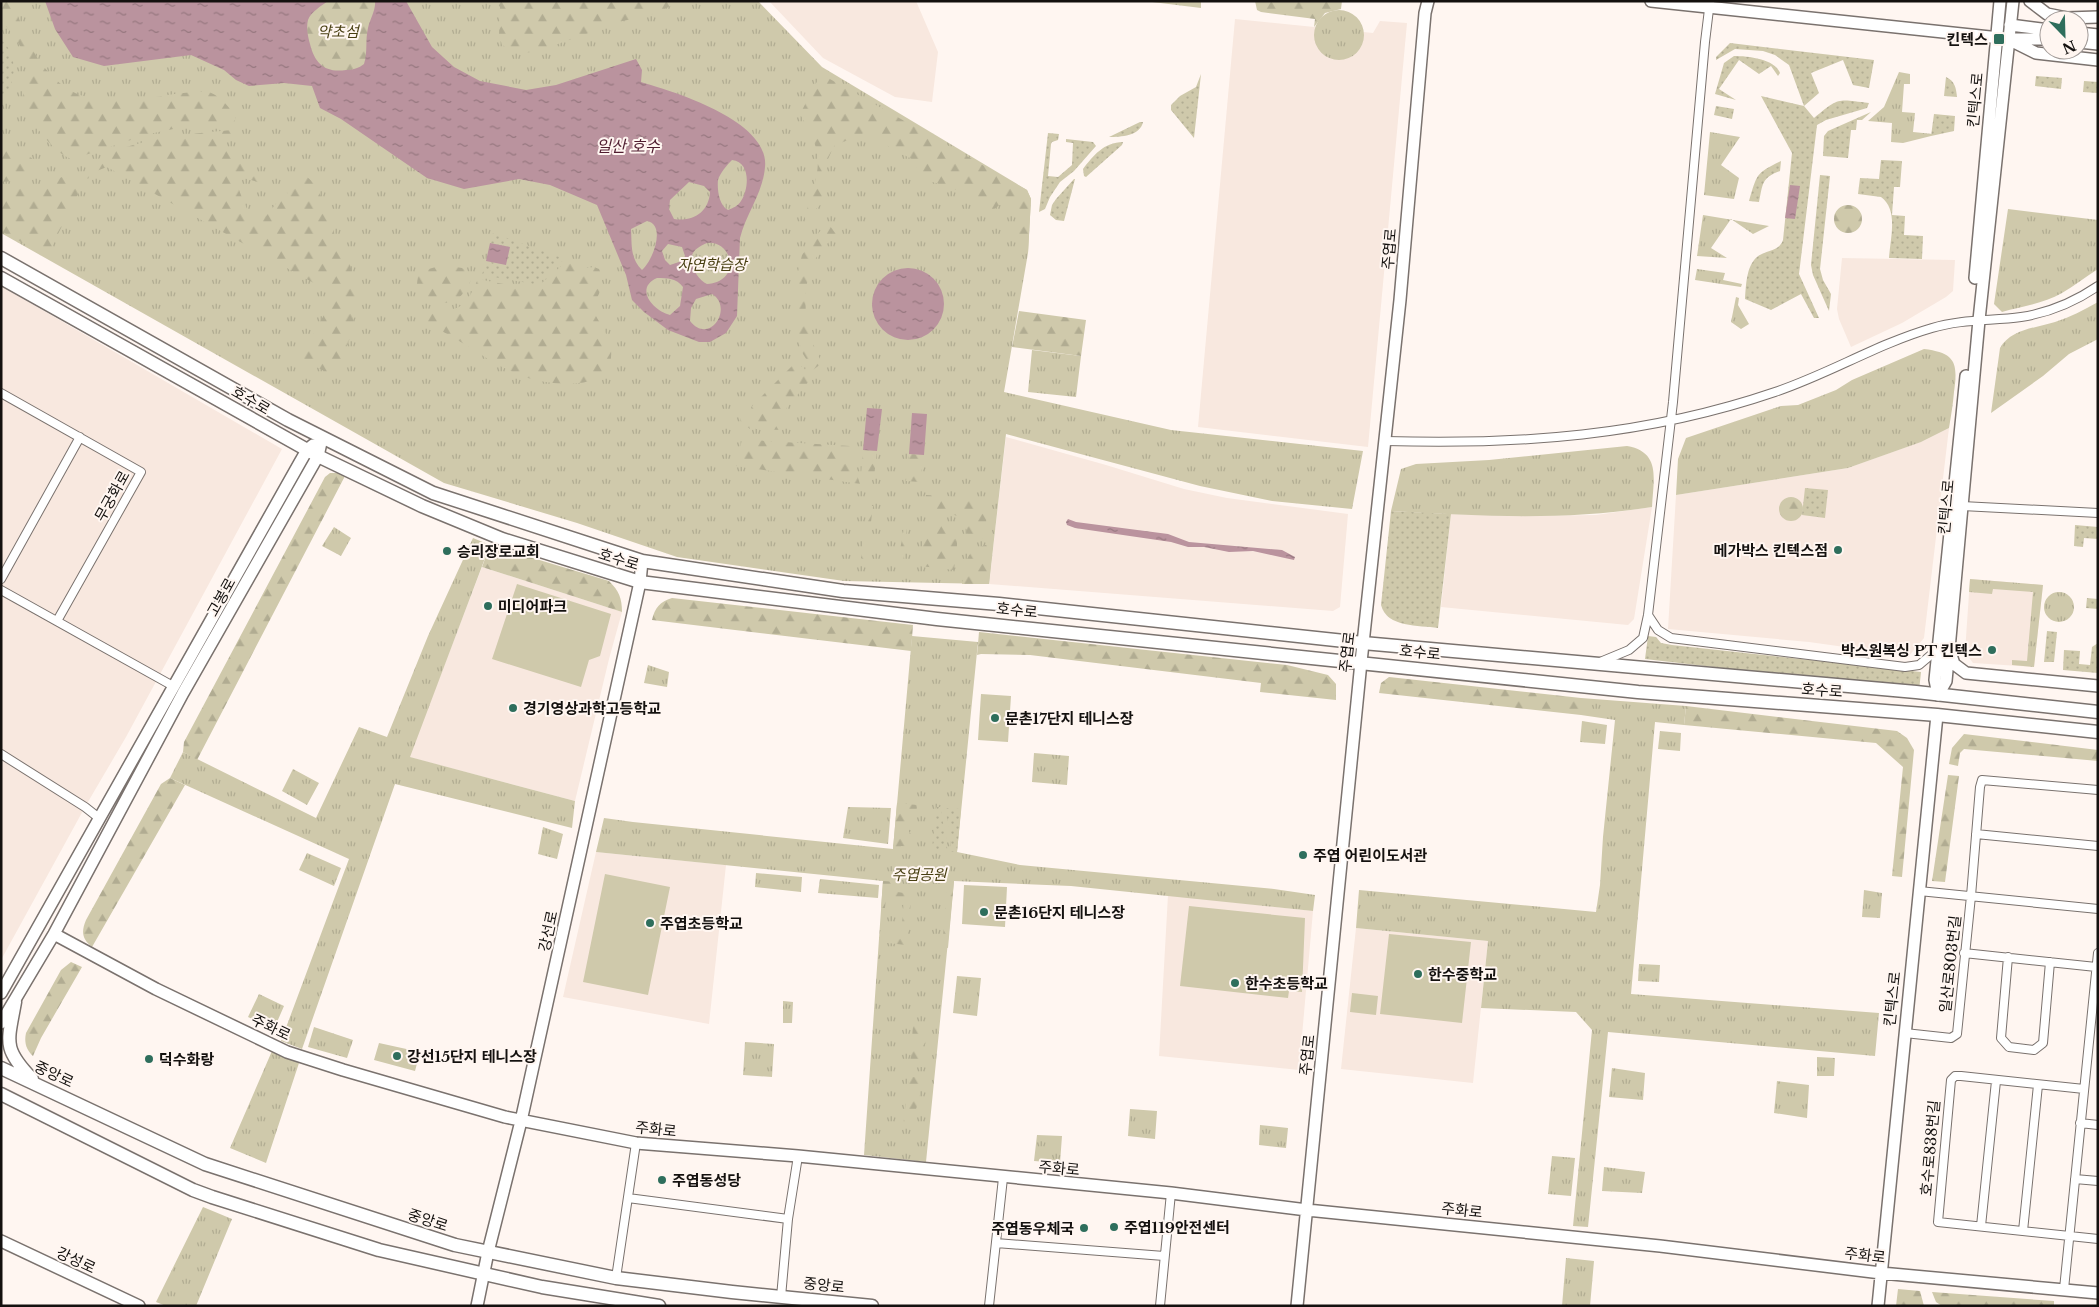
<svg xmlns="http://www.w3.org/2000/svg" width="2099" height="1307" font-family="'Libre Baskerville','Noto Sans KR',serif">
<defs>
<pattern id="grass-tufts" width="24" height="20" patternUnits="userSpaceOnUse" patternTransform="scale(1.25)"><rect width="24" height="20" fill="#cfc9ab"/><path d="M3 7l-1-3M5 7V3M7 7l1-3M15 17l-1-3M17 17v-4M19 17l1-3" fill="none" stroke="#b1ac92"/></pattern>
<pattern id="forest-firs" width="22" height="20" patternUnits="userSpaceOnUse" patternTransform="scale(1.25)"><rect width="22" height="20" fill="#cfc9ab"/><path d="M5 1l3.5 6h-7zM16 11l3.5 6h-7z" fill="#b1ac92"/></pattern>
<pattern id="garden-dots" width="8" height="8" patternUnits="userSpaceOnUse" patternTransform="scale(1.25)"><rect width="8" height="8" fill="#cfc9ab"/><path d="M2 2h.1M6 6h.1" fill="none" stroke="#b1ac92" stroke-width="1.8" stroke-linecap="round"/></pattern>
<pattern id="water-ripples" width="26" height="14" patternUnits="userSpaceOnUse" patternTransform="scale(1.25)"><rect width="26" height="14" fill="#ba939e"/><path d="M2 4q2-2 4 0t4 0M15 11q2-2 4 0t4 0" fill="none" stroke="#96777f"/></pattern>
</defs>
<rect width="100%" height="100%" fill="#fff6f1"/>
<path fill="#f8e8df" d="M769,1H916L938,52L932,102L895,97L823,58Z
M1235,19L1373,33L1380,21L1407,23L1368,447L1198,427Z
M1842,258L1955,260L1953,291L1946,297L1902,323L1851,347L1839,319L1837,309Z
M1,286L282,449L126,737L85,807L1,960Z
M1949,428L1924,638L1909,656L1809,642L1668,629L1676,495L1848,468L1923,441Z
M1006,437L1106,465L1184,489L1227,498L1348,514L1340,607L1333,611L989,584Z
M1652,507L1634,619L1628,625L1441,607L1451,514L1523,516L1596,515Z
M482,567L622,612L609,659L575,801L409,757Z
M1970,579L2043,585L2034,667L1973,663L1965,652Z
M596,852L726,865L709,1024L563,997Z
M1168,895L1313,911L1299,1070L1159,1056Z
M1356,928L1488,941L1473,1083L1341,1069Z"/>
<path fill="url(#grass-tufts)" d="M1,1H758L822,67L1027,190L1031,199L1028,253L1004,392L1171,430L1363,451L1352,509L1272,501L1200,486L1006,434L989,584L844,581L677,557L577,523L444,483L1,233Z
M1144,1H1201V8Z
M1314 35a25 25 0 1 1 50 0a25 25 0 1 1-50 0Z
M1899,72L1910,74V84H1904L1902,112L1915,113L1913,132L1933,134L1931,136L1903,143L1891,142L1892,123L1868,121L1884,107Z
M1710,132L1740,137L1721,165L1739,178L1734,199L1704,195Z
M2008,209L2098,220V269C2085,277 2074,286 2062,293C2043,304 2022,306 2002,312L1994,304Z
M1703,215L1769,226L1753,234L1731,219L1711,248L1727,258L1697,256Z
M1697,269L1725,273L1723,280L1742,284L1741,287L1695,280Z
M1736,297L1739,298L1738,305L1749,324L1741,329L1731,322Z
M2098,302V339L2069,354L2043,376L1991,413L2000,348C2011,329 2036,328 2055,322C2070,317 2084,310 2098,302Z
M1924,349C1956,353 1958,363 1954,392C1953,404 1951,416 1949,428L1921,442L1848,468L1676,495L1678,459L1686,438L1781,406L1798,405L1836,390L1852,380Z
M1032,350L1081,356L1076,397L1028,392Z
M1627,446C1662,452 1653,481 1652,507C1566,521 1478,516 1391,511L1401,469L1416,464L1489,460Z
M334,527L351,538L341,556L322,546Z
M473,538L490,545L410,757L575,801L572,828L395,784L302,1049L281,1041L349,859L170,778L183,752L316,818L359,727L387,737L428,636Z
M1970,579L2043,585L2034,667L2012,665V660L2027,661L2033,592L1993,589L1992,594L1969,592Z
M2044 607a15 15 0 1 1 30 0a15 15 0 1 1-30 0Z
M912,636L978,642L957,852L1020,865L1274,889L1315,895L1313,911L1071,886L954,881L926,1162L864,1155L883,881L596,852L604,818L633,822L893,849Z
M648,665L669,672L667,687L644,683Z
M1581,698L1686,706L1684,725L1655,722L1631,994L1879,1013L1875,1056L1608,1032L1588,1227L1573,1226L1592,1030L1576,1012L1481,1008L1488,941L1356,928L1359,890L1596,912L1600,885L1603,837L1615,720L1581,715Z
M1582,721L1607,725L1605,744L1580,742Z
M1660,731L1681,733L1680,751L1658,749Z
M1034,753L1069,756L1067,785L1032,782Z
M293,769L319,783L307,805L282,791Z
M848,807L891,808L888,844L843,838Z
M543,827L563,834L557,859L538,854Z
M307,853L341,868L334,886L299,870Z
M756,873L802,877L801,892L755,887Z
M820,879L879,885L878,898L818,893Z
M1864,890L1882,893L1880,918L1862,917Z
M1639,964L1660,965L1659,982L1638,981Z
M957,976L981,978L977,1016L953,1013Z
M259,994L284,1006L274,1029L248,1017Z
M783,1001L793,1002L792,1023H783Z
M314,1027L353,1040L347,1058L308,1047Z
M745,1042L774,1044L772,1077L743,1075Z
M272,1051L299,1063L266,1163L230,1148Z
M1817,1057L1835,1058L1834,1076H1817Z
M1612,1068L1645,1073L1643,1100L1609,1097Z
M1777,1081L1809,1085L1807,1118L1774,1113Z
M1130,1109L1157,1111L1155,1139L1128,1136Z
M1260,1125L1288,1128L1286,1148L1259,1145Z
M1037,1135L1062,1136L1060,1163L1034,1161Z
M1552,1156L1575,1158L1571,1196L1548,1194Z
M1604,1167L1645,1172L1642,1193L1602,1191Z
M203,1207L232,1219L196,1306H166L156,1302Z
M1566,1258L1594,1261L1590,1306H1562Z"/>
<path fill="url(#forest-firs)" d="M1,1H14C23,40 48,90 91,98C97,100 104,99 110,100C118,100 126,102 133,101C148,98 198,89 209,92C221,96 231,109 236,119L233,122L178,128L149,134L73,159C56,157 34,123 23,110C20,99 24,93 27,83C34,61 18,42 6,26L1,23Z
M328,1H375C376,11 369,20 367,30C366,41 370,55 364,64C361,68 354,69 350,70C343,71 334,73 327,70C312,64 303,34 309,19C313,11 321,6 328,1Z
M495,1H680L657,13L623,21L535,52L517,53L502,45L499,35L500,7Z
M1255,1H1342L1341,9L1325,13L1314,27L1315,19L1261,12L1257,10Z
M821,74L1027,190L1031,199L1028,253L1021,249L1013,235L1024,226L1013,210L1002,203L993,210C971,194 944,183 917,179V162L864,133L834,146L828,159L822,203L805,220C806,209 810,201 813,190C823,156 817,144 800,114Z
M234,130L239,132L240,135L238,139L222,142V148L238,158L246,168L268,177L272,183L267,185L238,176C234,183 245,204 249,213L266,216C275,207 275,201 287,195C288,186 284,178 293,172C314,175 321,192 325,211L334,217L333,238L347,255L359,295L350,338L335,377L300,358L335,295L107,167L91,173L88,179L83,174C103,140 197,133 234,130Z
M1,150C19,154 34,151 39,171L15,181L1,182Z
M62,177L77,181L82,186L47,256L1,231V190L41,184Z
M1834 219a14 14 0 1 1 28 0a14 14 0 1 1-28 0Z
M827,222L836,234C829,242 821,250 816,258C798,291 805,332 822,363L813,370L803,354L795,330L796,280L802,255Z
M568,260L585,268L594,267L599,269C606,284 599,294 592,308C598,322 609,334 611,350C615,392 555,386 528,378C504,371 473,349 451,336C443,331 431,327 425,320C423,318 422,316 420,314L423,309C432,308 438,310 446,310C466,310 471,294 478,279L534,290Z
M443,265L462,268L471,273C472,279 470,283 467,288C452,311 442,300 420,300L417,284L418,275L425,270Z
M1019,311L1086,320L1081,356L1012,347Z
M798,364L804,368L811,379L787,407L782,430L756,429L755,419L751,407L792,366Z
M745,409L750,421V429L742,423L737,410Z
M743,435L750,440L850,446L854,452L853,473L857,475L860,484L736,466Z
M863,450L877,451L874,477L861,475Z
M909,454L924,455L920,482L906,481Z
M330,473H340L345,476L197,760L183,752L184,742L325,477Z
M926,495L988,499L985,538L968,542C967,510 952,514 925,511Z
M1779 509a12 12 0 1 1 24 0a12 12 0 1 1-24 0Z
M870,506H873L866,561H864L861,558L867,509Z
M925,524C932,525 941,524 948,526C963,530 955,559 954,570L920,566Z
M904,528H907L903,564L898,561Z
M993,543L989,584H962C966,558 966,549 993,543Z
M490,545L609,581C619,591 622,598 622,612L482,567Z
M672,598L913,625L911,651L652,620C655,607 660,602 672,598Z
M979,632L1287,665L1328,675L1336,684V700L1260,692L1261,683L1030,655L981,654L977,655Z
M1389,677L1581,698V715L1379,693L1381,683Z
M1686,706L1897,731L1907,738L1914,750L1902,877L1892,876L1903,767L1876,743L1684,725Z
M1964,734L2098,750V761L1964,749L1960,753L1958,766L1949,764L1952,748Z
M1948,775L1959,776L1945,882L1932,881Z
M170,778L185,785L92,947C82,939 81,932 86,920L161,784Z
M897,803L917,805L916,817C906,820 905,830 913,836L912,847L901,846L900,850L893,849Z
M883,881L898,882L897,892L912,894L906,945L879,942V937L901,938L904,898L886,897L885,908H881Z
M948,881H954L948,948L942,947Z
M71,962L82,967L41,1038L33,1056C26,1050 24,1042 26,1033L61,970Z
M913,1025L927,1026L922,1067L910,1066Z
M909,1077H922C919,1096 919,1116 903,1127Z
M1898,1289L1920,1291L1924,1306H1896Z
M1932,1292L2054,1301V1306H1942L1936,1302Z"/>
<path fill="url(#garden-dots)" d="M1,39C19,56 17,84 1,101Z
M1730,43L1874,60L1869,88L1853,85L1843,60L1811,73L1819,93L1804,106L1814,118C1839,97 1837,99 1869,103L1867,108L1826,120L1817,125L1799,274L1819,318H1814L1801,294L1771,310L1745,299C1746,287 1746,266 1757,257C1765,250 1779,252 1783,240L1792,153L1761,96L1804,106L1789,65L1775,55L1763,51L1735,49L1716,60V57Z
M1734,56C1748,56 1775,59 1780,73L1778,76L1771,66L1759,74L1739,60L1719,89L1736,100L1715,94L1724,63Z
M1201,74L1194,138L1171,110V105L1180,96L1196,87Z
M2036,76L2062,78L2061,89L2035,86Z
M1946,77C1955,81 1956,88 1957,97L1944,96Z
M2084,81L2098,82V93L2083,92Z
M1716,106L1734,109L1732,119L1714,115Z
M1871,112L1862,120H1857L1856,130H1851L1848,158L1823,156L1824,136L1828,131Z
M1934,114L1955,116L1954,131L1931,136Z
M1140,122H1143C1140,136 1121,137 1109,137Z
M1048,133L1059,134L1058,140L1052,142L1051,144L1048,176L1058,177L1072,165L1073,143L1066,142V139L1093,142L1096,146L1074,171L1060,182L1050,197L1045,209L1039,212Z
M1123,142L1122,145L1086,177L1084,176L1083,169C1093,156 1104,142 1123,142Z
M1881,160L1902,161L1900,187H1894L1892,215L1905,216L1904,235L1923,236L1922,259L1889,258C1890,239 1899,210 1881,197L1858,194L1860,178L1879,179Z
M1781,161L1780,171C1761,178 1763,184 1759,202L1749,201C1757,174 1756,173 1781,161Z
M1820,175L1830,176L1820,269L1823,280L1831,294L1829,311L1813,275L1811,265Z
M1074,179H1075L1064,221L1056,220L1050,215L1052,205L1056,199Z
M493,233L565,259L534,284L482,275L486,261L506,265L510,247L490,243Z
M1805,488L1828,490L1825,518L1802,515Z
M1391,511L1451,514L1438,628C1419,625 1387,628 1381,605Z
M2075,525L2098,527V539L2084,538L2083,547L2074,546Z
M2087,598L2098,599V609L2086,608Z
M2047,631L2057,632L2054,662H2044Z
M1648,636L1656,637L1661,643L1672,645L1921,672L1919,691L1645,659Z
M2098,643V673L2063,670L2064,650L2080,651L2079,664L2090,665L2092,647Z
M936,807H941C941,822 948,836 947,851L932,849Z
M945,808L961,809L957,852H951L950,832Z"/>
<path fill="#cfc9ab" d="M517,584L611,614L600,656L589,660L581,687L492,659Z
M981,694L1011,696L1008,742L978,740Z
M605,874L670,887L648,995L583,982Z
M964,885L1007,887L1005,927L962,924Z
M1189,906L1305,918L1302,992L1289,991L1288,998L1180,986Z
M1389,934L1471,942L1462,1023L1380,1014Z
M1352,993L1378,996L1376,1015L1350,1012Z
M379,1043L420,1052L415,1071L374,1060Z"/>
<path fill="url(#water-ripples)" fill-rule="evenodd" d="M45,1H328C321,6 311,12 308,20C306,28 308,37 310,44C315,64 325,73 346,70C353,70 359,68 364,64C368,52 365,40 368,28C370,19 376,10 375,1H406L432,47L454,67L480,81L526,90L556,85L636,59L642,70L641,82C675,92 770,121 765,167C763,193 746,214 740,238L737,316L726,333L710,342H699L668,330L644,312L632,300L626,275L597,205L550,185L519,179L464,189L427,178L341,119L320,108L312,86L284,83L249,86L236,80L224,70L191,55L104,66L73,57L55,29ZM732,160C751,162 749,189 741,201C738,206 733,208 728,210C719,206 717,189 718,180C720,173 727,165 732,160ZM689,182L704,186L710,192C709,212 693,222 674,219L669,209L670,200ZM647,221C667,225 652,262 642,270C630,258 632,245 631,229ZM707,243C732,240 743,281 707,284C698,280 687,263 693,253C696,248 702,245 707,243ZM668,244L682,247L685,256L682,261L670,265L665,260L662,251ZM657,278C668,278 676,278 683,287L680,306L670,315C653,311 634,288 657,278ZM712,294C734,307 710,346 690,321L691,308L696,299Z
M1790,185L1800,186L1795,219L1785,218Z
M490,243L510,247L506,265L486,261Z
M872 304a36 36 0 1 1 72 0a36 36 0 1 1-72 0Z
M867,408L882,409L877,451L863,450Z
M912,413L927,414L924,455L909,454Z
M1068,519L1076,522L1168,534L1189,542L1282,550L1295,557L1294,560L1253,551L1229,552L1204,547H1188L1171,542L1075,528L1067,525L1066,522Z"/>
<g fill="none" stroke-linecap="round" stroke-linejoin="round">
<defs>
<path id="street" d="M1,393L141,472L57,621
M1385,441C1520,445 1646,436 1775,392C1829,374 1877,344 1932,328C1961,319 1992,321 2021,317C2048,313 2076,301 2098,286
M1962,506L2098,513
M1,579L80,437
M1,590L173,686
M1648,615L1658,630L1671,638L1905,667L1919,665L1938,649
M1600,662L1629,650L1643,638L1648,615L1673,402L1705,42L1710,1
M1,754L85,807L99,818
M1976,834L2098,846
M1919,891L2098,909
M1964,953L2096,967
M2008,957L2001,1038L2009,1047L2034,1050L2043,1043L2050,962
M1905,1033L1951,1038L1957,1034L1971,896L1980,787L1982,780L2098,790
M2084,1089L1961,1076H1955L1951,1080L1938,1222L2098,1239
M2080,1123L2098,1125
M2075,1179L2098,1181
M628,1198L788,1219
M1981,1226L1996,1081
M2023,1231L2038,1085
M996,1243L1164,1256
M616,1278L636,1143
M2064,1289L2098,953
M781,1297L788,1219L798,1156
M989,1306L1003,1178
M1160,1306L1171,1193"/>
<path id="secondary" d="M1651,1L2009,39H2049
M2030,1L2047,14L2067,18L2098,17
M2010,25L2049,30
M2079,33L2098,35
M2010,40L2036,53L2098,60
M2079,42L2098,44
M1975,278L2000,1
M1950,652L1954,664L1966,673L2098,686
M1938,695L1946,681L1949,649L1979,320L2013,1
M1938,695L1935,680L1966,376
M54,934L156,989L287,1052L343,1070L505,1117L636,1143L798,1156L1171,1193L1307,1210L1660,1246L1881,1273L2098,1293
M1,993L299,464L307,450L313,445
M1,1023L54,934L183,693L318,456L322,438
M1,1241L139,1306
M477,1306L488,1252L521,1121L640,582L642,561
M1297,1306L1361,662L1400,300L1425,13L1428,1
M1878,1306L1937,715"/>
<path id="primary" d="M1,258L288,420L433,493L642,561L843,591L999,604L1363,643L1916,692L2098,712
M1,278L318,456L422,506L502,539L640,582L937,619L1638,692L1937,715L2098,732
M15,1002C8,1042 2,1048 32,1079
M1,1068L205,1164L455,1245L616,1278L732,1292L872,1306
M1,1094L193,1190L212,1197L379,1250L542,1287L659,1306"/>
</defs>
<use href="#street" stroke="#7a726e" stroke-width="10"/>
<use href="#secondary" stroke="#7a726e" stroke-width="14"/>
<use href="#primary" stroke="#7a726e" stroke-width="15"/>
<use href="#street" stroke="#fff" stroke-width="8"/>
<use href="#secondary" stroke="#fff" stroke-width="11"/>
<use href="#primary" stroke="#fff" stroke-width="12"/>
</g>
<g fill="#2e6e5c" stroke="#fff6f1" stroke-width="2">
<rect x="1993" y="33" width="12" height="12" rx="2.5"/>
<circle cx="1838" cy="550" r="5"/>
<circle cx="447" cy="551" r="5"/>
<circle cx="488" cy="606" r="5"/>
<circle cx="1992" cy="650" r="5"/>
<circle cx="513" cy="708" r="5"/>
<circle cx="995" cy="718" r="5"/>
<circle cx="1303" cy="855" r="5"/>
<circle cx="984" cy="912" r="5"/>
<circle cx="650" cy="923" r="5"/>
<circle cx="1418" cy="974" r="5"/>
<circle cx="1235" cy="983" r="5"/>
<circle cx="397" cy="1056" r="5"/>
<circle cx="149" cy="1059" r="5"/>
<circle cx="662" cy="1180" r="5"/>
<circle cx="1114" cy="1227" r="5"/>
<circle cx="1084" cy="1228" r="5"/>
</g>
<g text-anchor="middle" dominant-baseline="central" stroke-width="4" stroke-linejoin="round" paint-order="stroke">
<g font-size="15" font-style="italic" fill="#483f12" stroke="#fff6f1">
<text x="338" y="31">약초섬</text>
<text x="712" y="264">자연학습장</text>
<text x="919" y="874">주엽공원</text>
</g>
<g font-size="15" font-weight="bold" fill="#14110f" stroke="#fff6f1" text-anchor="start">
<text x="1988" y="39" text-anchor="end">킨텍스</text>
<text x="1828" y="550" text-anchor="end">메가박스 킨텍스점</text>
<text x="457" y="551">승리장로교회</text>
<text x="498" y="606">미디어파크</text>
<text x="1982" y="650" text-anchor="end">박스원복싱 PT 킨텍스</text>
<text x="523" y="708">경기영상과학고등학교</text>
<text x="1005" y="718">문촌17단지 테니스장</text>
<text x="1313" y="855">주엽 어린이도서관</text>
<text x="994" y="912">문촌16단지 테니스장</text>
<text x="660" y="923">주엽초등학교</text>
<text x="1428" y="974">한수중학교</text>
<text x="1245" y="983">한수초등학교</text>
<text x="407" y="1056">강선15단지 테니스장</text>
<text x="159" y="1059">덕수화랑</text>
<text x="672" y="1180">주엽동성당</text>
<text x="1124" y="1227">주엽119안전센터</text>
<text x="1074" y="1228" text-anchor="end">주엽동우체국</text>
</g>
<g font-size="15" fill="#14110f" stroke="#fff6f1">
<text transform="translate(1975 100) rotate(-85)">킨텍스로</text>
<text transform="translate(1389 249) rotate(-85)">주엽로</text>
<text transform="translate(251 400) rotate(30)">호수로</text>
<text transform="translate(112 496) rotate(-61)">무궁화로</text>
<text transform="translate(1946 507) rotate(-85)">킨텍스로</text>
<text transform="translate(619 559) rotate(17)">호수로</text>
<text transform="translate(221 597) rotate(-61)">고봉로</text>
<text transform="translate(1017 610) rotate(6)">호수로</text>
<text transform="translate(1347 652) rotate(-83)">주엽로</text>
<text transform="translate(1420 652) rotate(6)">호수로</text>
<text transform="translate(1822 690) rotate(4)">호수로</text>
<text transform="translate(548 931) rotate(-78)">강선로</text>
<text transform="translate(1950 964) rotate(-84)">일산로803번길</text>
<text transform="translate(1892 999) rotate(-84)">킨텍스로</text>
<text transform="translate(271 1027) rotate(25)">주화로</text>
<text transform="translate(1307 1055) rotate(-84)">주엽로</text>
<text transform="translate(54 1074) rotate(25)">중앙로</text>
<text transform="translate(656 1129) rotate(6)">주화로</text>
<text transform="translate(1930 1148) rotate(-85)">호수로838번길</text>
<text transform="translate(1059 1168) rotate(5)">주화로</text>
<text transform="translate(1462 1210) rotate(6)">주화로</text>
<text transform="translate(428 1220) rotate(18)">중앙로</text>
<text transform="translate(1865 1255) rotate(7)">주화로</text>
<text transform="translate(76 1260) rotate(25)">강성로</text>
<text transform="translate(824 1285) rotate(6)">중앙로</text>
</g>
<g font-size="16" font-style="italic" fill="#501d30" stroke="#fff6f1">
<text x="628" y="146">일산 호수</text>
</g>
</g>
<rect width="2099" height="1307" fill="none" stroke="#14110f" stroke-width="5"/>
<g transform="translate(2064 35) rotate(157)"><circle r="24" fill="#fff6f1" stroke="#a19a97"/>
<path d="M0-4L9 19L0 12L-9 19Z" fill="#2e6e5c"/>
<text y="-8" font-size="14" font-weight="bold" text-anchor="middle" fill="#14110f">N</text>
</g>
</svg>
